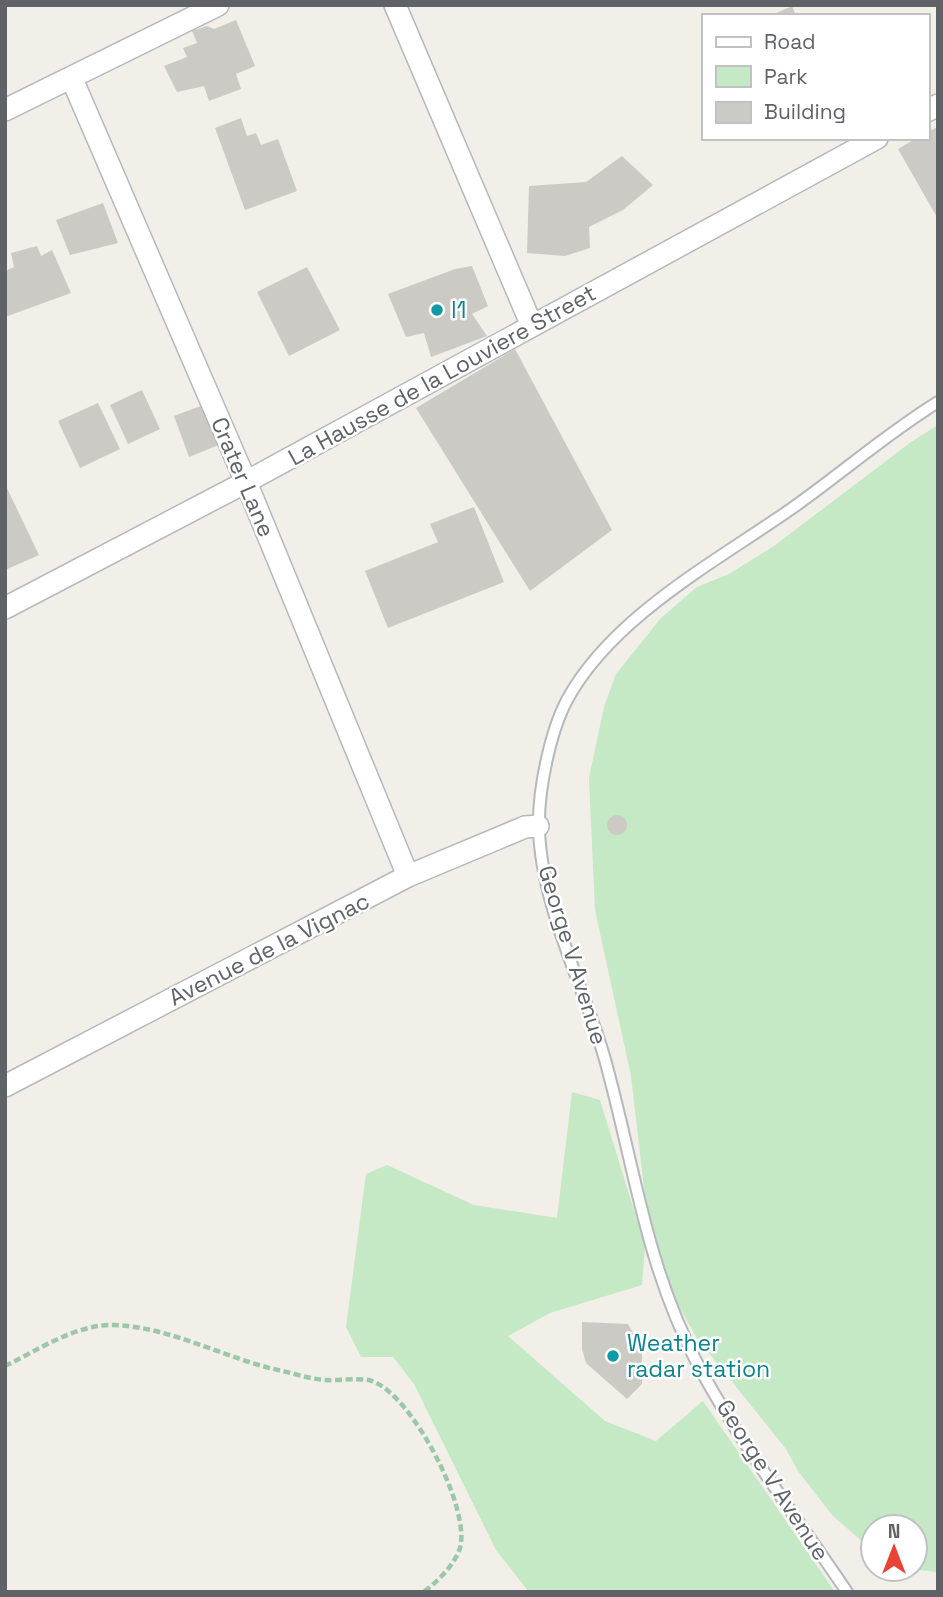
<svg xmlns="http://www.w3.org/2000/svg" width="943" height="1597" font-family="'Space Grotesk',sans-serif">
<rect width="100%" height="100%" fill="#f1efe8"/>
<path fill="#c5e8c5" d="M938,425V1572L910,1569H915V1527H873V1551L832,1515L798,1471L786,1449L697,1338L672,1295L646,1205L631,1076L595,910L589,778L604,707L616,674L661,618L697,587L729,574L774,546L911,442Z
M572,1092L600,1100L645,1246L642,1285L550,1313L508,1336L605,1421L656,1441L703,1401L835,1592H529L496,1550L414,1384L393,1357H361L346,1327L366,1174L387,1165L474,1205L557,1218Z"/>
<path fill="#cccac5" d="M792,6L796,16H770Z
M236,20L255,66L236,74L241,89L209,101L204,86L177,92L164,66L187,57L183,48L197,43L192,31L207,26L214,29Z
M241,118L247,136L256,133L261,145L278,139L297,191L245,210L215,128Z
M938,127V219L898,149L917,138H927V132Z
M622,156L653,185L623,210L589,227L590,248L565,256L527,253L529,186L586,182Z
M103,203L118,243L70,255L56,220Z
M37,246L41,256L52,250L71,293L5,317V271L14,267L11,253Z
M472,266L488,306L472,314L487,336L431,357L424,333L406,337L388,294L455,269Z
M307,267L340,330L289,356L257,292Z
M515,349L612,530L530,591L416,408Z
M142,390L160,429L128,444L110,405Z
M98,403L120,449L80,468L58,421Z
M206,404L221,444L189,457L174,416Z
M5,484L39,555L5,570Z
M474,507L504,582L388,628L365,571L438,542L430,524Z
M607 825a10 10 0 1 1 20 0a10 10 0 1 1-20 0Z
M582,1322L628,1324L642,1349V1384L627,1399L586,1363L582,1349Z"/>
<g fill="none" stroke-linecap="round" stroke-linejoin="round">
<defs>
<path id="service" d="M847,1592C797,1518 737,1439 696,1361C644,1260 634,1162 604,1056C583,984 540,903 539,827C538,791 550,732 567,700C612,617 715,562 791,509C841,474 886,434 938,402"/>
<path id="minor" d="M395,5L532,326
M72,79L246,482L408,876
M5,110L218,5
M927,111L938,105
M5,608L246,482L877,138
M5,1086L408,876L525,827L538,826"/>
</defs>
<use href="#service" stroke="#b5b8bc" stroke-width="14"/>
<use href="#minor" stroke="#b5b8bc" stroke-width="24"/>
<path stroke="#9cc7a9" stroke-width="4.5" stroke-dasharray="7 3.5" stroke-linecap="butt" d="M5,1366C38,1350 76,1324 114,1325C171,1327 224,1358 278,1370C293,1373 309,1379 325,1380C339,1381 359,1377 372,1381C412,1395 471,1508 460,1548C455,1564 437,1583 423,1592"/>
<use href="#service" stroke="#fff" stroke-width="10"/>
<use href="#minor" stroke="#fff" stroke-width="21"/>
</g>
<g fill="#0f9aa8" stroke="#fff" stroke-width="2.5">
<circle cx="437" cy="310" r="7"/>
<circle cx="613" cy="1356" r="7"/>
</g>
<g text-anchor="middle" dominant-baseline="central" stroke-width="5" stroke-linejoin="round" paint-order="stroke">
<g font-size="23" fill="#0d838f" stroke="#fff" text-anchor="start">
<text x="451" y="310">l1</text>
<text x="627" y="1343">Weather<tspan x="627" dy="26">radar station</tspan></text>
</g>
<g font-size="23" fill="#5f6368" stroke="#fff">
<text transform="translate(442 375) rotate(-29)">La Hausse de la Louviere Street</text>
<text transform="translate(243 477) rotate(67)">Crater Lane</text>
<text transform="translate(269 949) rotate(-27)">Avenue de la Vignac</text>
<text transform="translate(573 955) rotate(73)">George V Avenue</text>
<text transform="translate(773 1480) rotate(57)">George V Avenue</text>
</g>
</g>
<rect width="943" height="1597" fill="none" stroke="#5f6368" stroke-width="14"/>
<rect x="702" y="14" width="228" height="126" fill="#ffffff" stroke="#bfc1c3" stroke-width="2"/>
<rect x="716" y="37" width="35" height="10" fill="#ffffff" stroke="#bfc1c3" stroke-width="2"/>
<text x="764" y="49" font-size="21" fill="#5f6368">Road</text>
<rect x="716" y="66" width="35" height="21" fill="#c5e8c5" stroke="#bfc1c3" stroke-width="2"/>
<text x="764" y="84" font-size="21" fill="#5f6368">Park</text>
<rect x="716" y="102" width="35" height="21" fill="#cccac5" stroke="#bfc1c3" stroke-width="2"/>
<text x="764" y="119" font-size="21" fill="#5f6368">Building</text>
<g transform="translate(894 1548)"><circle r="33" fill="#ffffff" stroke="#bfc1c3" stroke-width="2"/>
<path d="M0-5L12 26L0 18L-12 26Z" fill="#ea4335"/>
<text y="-10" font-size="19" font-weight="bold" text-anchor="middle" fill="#5f6368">N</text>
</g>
</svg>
